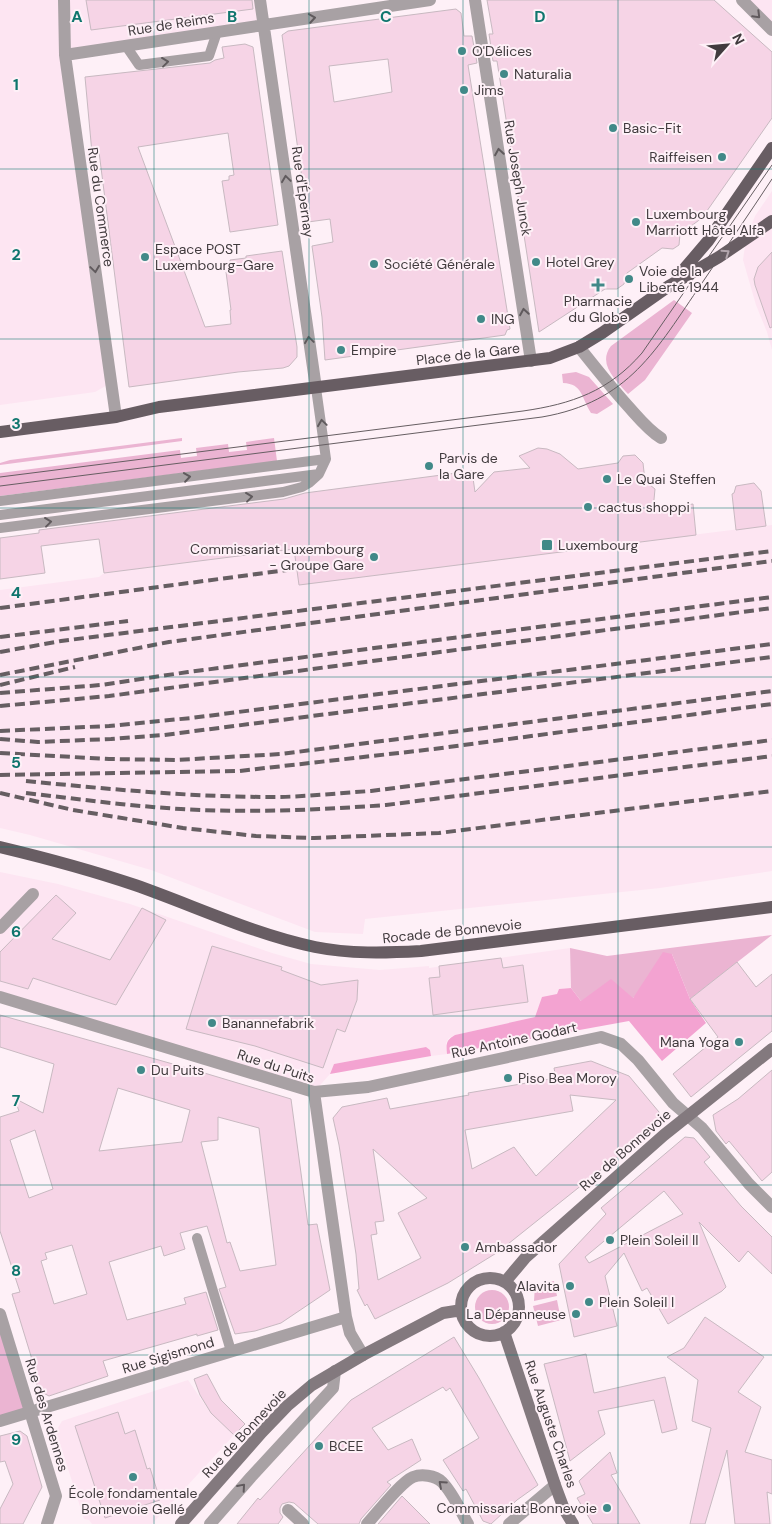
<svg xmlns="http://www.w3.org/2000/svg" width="772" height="1524" font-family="'DM Sans',sans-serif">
<rect width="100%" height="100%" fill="#fef0f7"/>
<path fill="#fde5f2" d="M0,0H260L264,25L65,56L111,383L95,392L0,405Z
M737,0H772V32Z
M772,191V350L767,332L756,305L743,260L746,239L755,216Z
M772,525V871L660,888L365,919L363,934L315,932L151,870L30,835L0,828V590L99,577L104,573L342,543L357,577Z
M0,872L58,884L130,904L272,953L311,964L380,970L429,966V968L570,948L571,988L559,989L557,994L535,1017L455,1035L449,1038L446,1043L447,1054L431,1056L430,1050L426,1047L334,1064L330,1074L314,1092L0,997Z
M188,1380L208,1409L234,1435L152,1524H92L89,1520L84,1519L56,1431L62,1421Z"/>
<path fill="#ebb4d2" d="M674,300L692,313L645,380L628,394C616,380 597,364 611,346Z
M576,372L589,377L613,404L597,414L591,413C581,397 583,384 563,383L562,374Z
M182,438V441L0,465V463L10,460Z
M274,438L277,461L0,496V473L180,450L181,458L197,456L196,448L228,444L229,452L247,450L246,442Z
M772,935L690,999L672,954L633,998L581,1001L571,988L570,948L607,956Z
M554,1281L557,1296L534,1301L535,1285Z
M475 1307a17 17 0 1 1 34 0a17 17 0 1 1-34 0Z
M557,1300L561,1320L538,1326L533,1306Z
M0,1314L30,1412L0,1421Z"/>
<path fill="#f3a3d1" d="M663,952L672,954L690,999L706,1023L662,1061L629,1021L447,1054C446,1044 446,1040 455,1035L535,1017L542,997L557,994L559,989L571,988L581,1001L611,979L633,998Z
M426,1047L430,1050L431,1056L330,1074L334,1064Z"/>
<path fill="#f6d4e6" stroke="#c8b9c1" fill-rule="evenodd" d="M86,0H252L253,9L91,30Z
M487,0H714L772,52V118L702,218L680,234L679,245L673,249L662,248L627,273L624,284L617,289H605L539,332L497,61H493L489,34H493Z
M456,9L461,13L464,36H472L477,63L468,65L510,329L507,330L505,335L325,360L322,317L312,246L333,242L330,219L308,222L282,35L288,31ZM388,59L392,92L334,102L329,66Z
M245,44L253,47L278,225L230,232L222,181L229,180V176L234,175L228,133L138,147L205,327L231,324L230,310H231L226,272H232L230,260L246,258V256L282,251L297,347V357L289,366L283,368L238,372L129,387L99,152L92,153L85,77L210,63L215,60L224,58L222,47Z
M772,252V327L770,328L755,285L754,279L758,267Z
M538,448L547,449L560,454L578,469L618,463L623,456L635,455L643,463L645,481L655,489L653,510L693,504L696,535L299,585L294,549L104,573L99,539L41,546L45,573L0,579V538L39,533V530L284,499L305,493L472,471L475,492L494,472L530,468L519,456Z
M754,483L761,491L766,526L736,530L732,494L734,493L736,486Z
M56,895L76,913L52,939L110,960L142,908L166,920L116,1005L33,978L28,989L0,981V952Z
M212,946L282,967L281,970L321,985L358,980L357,1000L345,1032L337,1029L323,1068L255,1046L186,1029Z
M501,958L503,968L523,965L528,1002L433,1015L429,978L440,977L439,966Z
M737,962L756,987L772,974V1031L691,1097L673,1074L718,1037L690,999Z
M0,1015L201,1072L291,1099L308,1225L317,1224L330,1290L281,1323L255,1331L235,1334L219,1289L226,1287L207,1226L180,1233L185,1249L164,1256L161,1246L109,1262L127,1320L186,1304L184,1298L206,1292L218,1330L197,1336V1334L103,1361L108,1376L49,1396L38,1390L31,1356L12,1294L20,1292L0,1231V1117L19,1111L14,1098L43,1113L54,1064L0,1047ZM118,1088L190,1110L182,1142L99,1151ZM218,1117L259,1128L276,1265L240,1271L230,1242L227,1243L201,1142L218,1140ZM35,1130L53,1189L29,1198L10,1140ZM72,1245L87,1294L54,1304L41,1261L47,1259L45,1253Z
M591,1061L629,1076L659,1112L657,1125L498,1252L448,1283L375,1319L367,1304L365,1306L357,1290L359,1289L356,1254L339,1145L333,1118L342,1107L387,1098L390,1109L469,1095L468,1093L556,1078L554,1068ZM570,1095L616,1100L536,1176L514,1147L472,1169L465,1130L573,1111ZM373,1149L427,1198L398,1213L421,1258L378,1280L371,1235L377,1234L375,1222L384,1221Z
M772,1070V1172L762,1181L729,1141L726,1144L716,1131L713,1115L738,1099Z
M685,1137L694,1138L710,1157L704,1162L741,1206L772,1237V1274L748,1251L739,1262L699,1222L726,1287L722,1291L668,1324L647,1288L642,1291L624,1253L605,1276L617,1326L574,1337L559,1264L606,1214L601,1208ZM664,1191L683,1214L589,1263L585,1257Z
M705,1317L764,1357L738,1392L761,1407L745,1452L772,1460V1494L767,1492L770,1524H735L727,1450L705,1524H690L711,1428L692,1421L698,1380L667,1357L684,1348Z
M454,1337L479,1378L538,1485L517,1500L491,1524L483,1521L466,1489L463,1491L443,1460L479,1438L450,1388L446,1391L443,1387L372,1428L388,1450L412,1439L421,1460L387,1482L391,1485L361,1519L359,1524H318L294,1503L289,1502L282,1504L280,1508V1513L283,1517L278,1524H237L258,1498L260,1500L351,1400Z
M586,1354L594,1393L665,1377L677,1429L662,1433L654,1400L598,1411L605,1434L570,1461L544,1364Z
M207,1374L221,1400L245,1424L234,1435L211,1413L200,1395L194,1379Z
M118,1412L125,1434L135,1430L147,1469L150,1468L160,1500L105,1518L75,1426Z
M20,1431L27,1436L42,1487L23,1524H0V1509L13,1484L5,1461L0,1462V1436Z
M610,1452L617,1473L611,1475L640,1524H593L577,1498L585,1494L579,1481Z
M402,1496L430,1524H378Z"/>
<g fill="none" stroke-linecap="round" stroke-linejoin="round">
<path stroke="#a8a1a4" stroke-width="10" d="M126,46L139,65L209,56L217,32
M0,501L326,459
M0,515L319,474
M0,528L283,492L302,487L309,483L319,474L326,459L316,388
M197,1238L231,1351"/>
<path stroke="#a8a1a4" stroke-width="12" d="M64,0L65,55L116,417
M260,0L316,388
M475,0L531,361
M742,0L772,30
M65,55L430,0
M579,347C595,367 610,386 627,405C638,417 647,429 661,438
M0,928L33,894
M0,997L314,1092L346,1317L350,1333L363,1355
M314,1092L368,1087L601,1037L621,1044L638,1060L673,1103L702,1128L749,1184L772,1207
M0,1314L56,1496L47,1524
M0,1421L346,1317
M288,1510L303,1524
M210,1524L251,1477L333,1388L335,1371
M367,1524C377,1513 401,1482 413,1477C421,1474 435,1475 442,1482C453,1493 460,1510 468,1524
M509,1524L555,1485"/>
<path stroke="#83797e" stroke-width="12" d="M461 1307a29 29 0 1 1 58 0a29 29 0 1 1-58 0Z
M505,1282L526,1257L664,1135L772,1049
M504,1332L555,1485L564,1509L573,1524
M181,1524L262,1432L287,1406L312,1385L363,1355L443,1313L462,1310"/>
<path stroke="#685d63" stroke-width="12" d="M679,275L708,241L772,148
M0,432L116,417L159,407L550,358L579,347L602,333L669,286L719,257L772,221
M0,847C46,858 91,870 135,885C195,906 253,934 315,947C350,954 385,953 421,951L772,907"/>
<path stroke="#665e62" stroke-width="1" d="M0,477L523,411C572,404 609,391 642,353L772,165
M0,486L542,417C629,402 656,350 702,283C725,249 749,214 772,179"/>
<path stroke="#665e62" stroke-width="4" stroke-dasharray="10 5" stroke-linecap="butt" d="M0,608L287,570
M0,637L128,621
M0,652L61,641L772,551
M0,675L169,642L772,561
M0,685L75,667
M0,693L101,685L188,672L772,597
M0,706L109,696L772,608
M0,731L109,726L191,718L772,644
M0,739L38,742L111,739L164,735L772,657
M0,753L109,759L175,760L281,754L772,691
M0,775L239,771L434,749L772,704
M26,781C108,789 190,797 272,797C305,797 338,793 371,791L772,740
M0,793L73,810L183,828L256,836L314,838L439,833L772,791
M26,793C78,799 129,806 181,809C250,813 317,810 386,805L772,756"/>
</g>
<defs><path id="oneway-chevron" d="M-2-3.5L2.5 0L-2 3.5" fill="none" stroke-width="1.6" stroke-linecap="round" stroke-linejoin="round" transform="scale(1.25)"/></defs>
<g stroke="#605a5d">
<use href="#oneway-chevron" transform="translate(757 15) rotate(45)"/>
<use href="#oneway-chevron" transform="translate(312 18) rotate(-9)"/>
<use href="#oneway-chevron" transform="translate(165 62) rotate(-7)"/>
<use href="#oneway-chevron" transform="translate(499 152) rotate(-99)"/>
<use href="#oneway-chevron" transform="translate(286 179) rotate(-98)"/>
<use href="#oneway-chevron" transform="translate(95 269) rotate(82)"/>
<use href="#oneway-chevron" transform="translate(524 312) rotate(-99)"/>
<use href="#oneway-chevron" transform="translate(309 340) rotate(-98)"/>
<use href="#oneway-chevron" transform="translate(322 423) rotate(-98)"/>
<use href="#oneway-chevron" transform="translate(187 477) rotate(-8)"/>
<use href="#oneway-chevron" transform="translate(249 497) rotate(-7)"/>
<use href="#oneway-chevron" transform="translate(48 522) rotate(-7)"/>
<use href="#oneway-chevron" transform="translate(442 1484) rotate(-138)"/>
<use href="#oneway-chevron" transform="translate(242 1487) rotate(-49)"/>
</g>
<use stroke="#b3a6ad" href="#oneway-chevron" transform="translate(726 253) rotate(-34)"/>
<path fill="none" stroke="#0f766e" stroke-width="1" stroke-opacity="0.55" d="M154,0V1524M309,0V1524M463,0V1524M618,0V1524M0,169H772M0,339H772M0,508H772M0,677H772M0,847H772M0,1016H772M0,1185H772M0,1355H772"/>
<g fill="#418988" stroke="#fef0f7" stroke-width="2">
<circle cx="462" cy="51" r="5"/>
<circle cx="504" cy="74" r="5"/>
<circle cx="464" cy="90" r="5"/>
<circle cx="613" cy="128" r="5"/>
<circle cx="722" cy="157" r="5"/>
<circle cx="636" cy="222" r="5"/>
<circle cx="145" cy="257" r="5"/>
<circle cx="536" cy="262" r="5"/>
<circle cx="374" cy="264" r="5"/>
<circle cx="629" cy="279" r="5"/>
<path d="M595.5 277.5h5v5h5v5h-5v5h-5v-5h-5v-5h5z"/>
<circle cx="481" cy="319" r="5"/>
<circle cx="341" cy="350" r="5"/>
<circle cx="429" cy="466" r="5"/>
<circle cx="607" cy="479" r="5"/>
<circle cx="588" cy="507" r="5"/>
<rect x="541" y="539" width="12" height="12" rx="2.5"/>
<circle cx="374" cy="557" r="5"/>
<circle cx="212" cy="1023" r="5"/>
<circle cx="739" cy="1042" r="5"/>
<circle cx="141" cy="1070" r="5"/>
<circle cx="508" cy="1078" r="5"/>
<circle cx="610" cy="1240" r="5"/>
<circle cx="465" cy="1247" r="5"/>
<circle cx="570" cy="1286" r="5"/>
<circle cx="589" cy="1302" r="5"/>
<circle cx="576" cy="1314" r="5"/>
<circle cx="319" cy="1446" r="5"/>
<circle cx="133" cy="1477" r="5"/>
<circle cx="607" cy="1508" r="5"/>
</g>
<g text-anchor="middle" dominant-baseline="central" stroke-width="4" stroke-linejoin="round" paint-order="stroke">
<g font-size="14" fill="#413b3e" stroke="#fef0f7">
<text transform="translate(171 24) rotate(-9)">Rue de Reims</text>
<text transform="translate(518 178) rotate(81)">Rue Joseph Junck</text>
<text transform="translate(303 192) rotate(82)">Rue d'Épernay</text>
<text transform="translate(101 207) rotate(82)">Rue du Commerce</text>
<text transform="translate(468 354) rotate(-7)">Place de la Gare</text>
<text transform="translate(452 931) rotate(-6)">Rocade de Bonnevoie</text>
<text transform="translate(514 1040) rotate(-12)">Rue Antoine Godart</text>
<text transform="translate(276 1066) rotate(18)">Rue du Puits</text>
<text transform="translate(625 1150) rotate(-41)">Rue de Bonnevoie</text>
<text transform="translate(168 1355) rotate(-17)">Rue Sigismond</text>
<text transform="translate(47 1415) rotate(73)">Rue des Ardennes</text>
<text transform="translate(551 1424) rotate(71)">Rue Auguste Charles</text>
<text transform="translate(244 1433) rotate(-47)">Rue de Bonnevoie</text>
</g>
<g font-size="14" fill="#413b3e" stroke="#fef0f7" text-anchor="start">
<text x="472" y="51">O'Délices</text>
<text x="514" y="74">Naturalia</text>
<text x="474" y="90">Jims</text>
<text x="623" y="128">Basic-Fit</text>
<text x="712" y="157" text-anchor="end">Raiffeisen</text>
<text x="646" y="214">Luxembourg<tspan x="646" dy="16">Marriott Hôtel Alfa</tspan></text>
<text x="155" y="249">Espace POST<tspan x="155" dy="16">Luxembourg-Gare</tspan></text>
<text x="546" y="262">Hotel Grey</text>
<text x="384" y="264">Société Générale</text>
<text x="639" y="271">Voie de la<tspan x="639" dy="16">Liberté 1944</tspan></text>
<text x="598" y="301" text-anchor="middle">Pharmacie<tspan x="598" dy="16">du Globe</tspan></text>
<text x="491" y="319">ING</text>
<text x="351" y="350">Empire</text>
<text x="439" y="458">Parvis de<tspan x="439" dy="16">la Gare</tspan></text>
<text x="617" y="479">Le Quai Steffen</text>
<text x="598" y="507">cactus shoppi</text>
<text x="558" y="545">Luxembourg</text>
<text x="364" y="549" text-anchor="end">Commissariat Luxembourg<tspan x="364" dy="16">- Groupe Gare</tspan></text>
<text x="222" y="1023">Banannefabrik</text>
<text x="729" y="1042" text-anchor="end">Mana Yoga</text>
<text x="151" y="1070">Du Puits</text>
<text x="518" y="1078">Piso Bea Moroy</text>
<text x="620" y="1240">Plein Soleil II</text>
<text x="475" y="1247">Ambassador</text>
<text x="560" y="1286" text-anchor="end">Alavita</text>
<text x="599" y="1302">Plein Soleil I</text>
<text x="566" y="1314" text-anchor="end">La Dépanneuse</text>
<text x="329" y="1446">BCEE</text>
<text x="133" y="1493" text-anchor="middle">École fondamentale<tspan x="133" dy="16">Bonnevoie Gellé</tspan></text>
<text x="597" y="1508" text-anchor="end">Commissariat Bonnevoie</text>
</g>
</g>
<g font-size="16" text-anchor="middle" font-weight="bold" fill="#0f766e" stroke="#fef0f7" stroke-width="4" stroke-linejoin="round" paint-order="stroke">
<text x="77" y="22">A</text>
<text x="232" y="22">B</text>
<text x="386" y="22">C</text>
<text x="540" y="22">D</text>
<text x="16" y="90">1</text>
<text x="16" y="260">2</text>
<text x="16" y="429">3</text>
<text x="16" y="598">4</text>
<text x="16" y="768">5</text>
<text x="16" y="937">6</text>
<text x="16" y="1106">7</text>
<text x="16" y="1276">8</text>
<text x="16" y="1445">9</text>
</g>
<g transform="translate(727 45) rotate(63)" stroke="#fef0f7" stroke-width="4" paint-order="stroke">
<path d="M0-4L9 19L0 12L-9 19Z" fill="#413b3e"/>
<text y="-8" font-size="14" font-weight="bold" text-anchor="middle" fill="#413b3e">N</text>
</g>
</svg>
